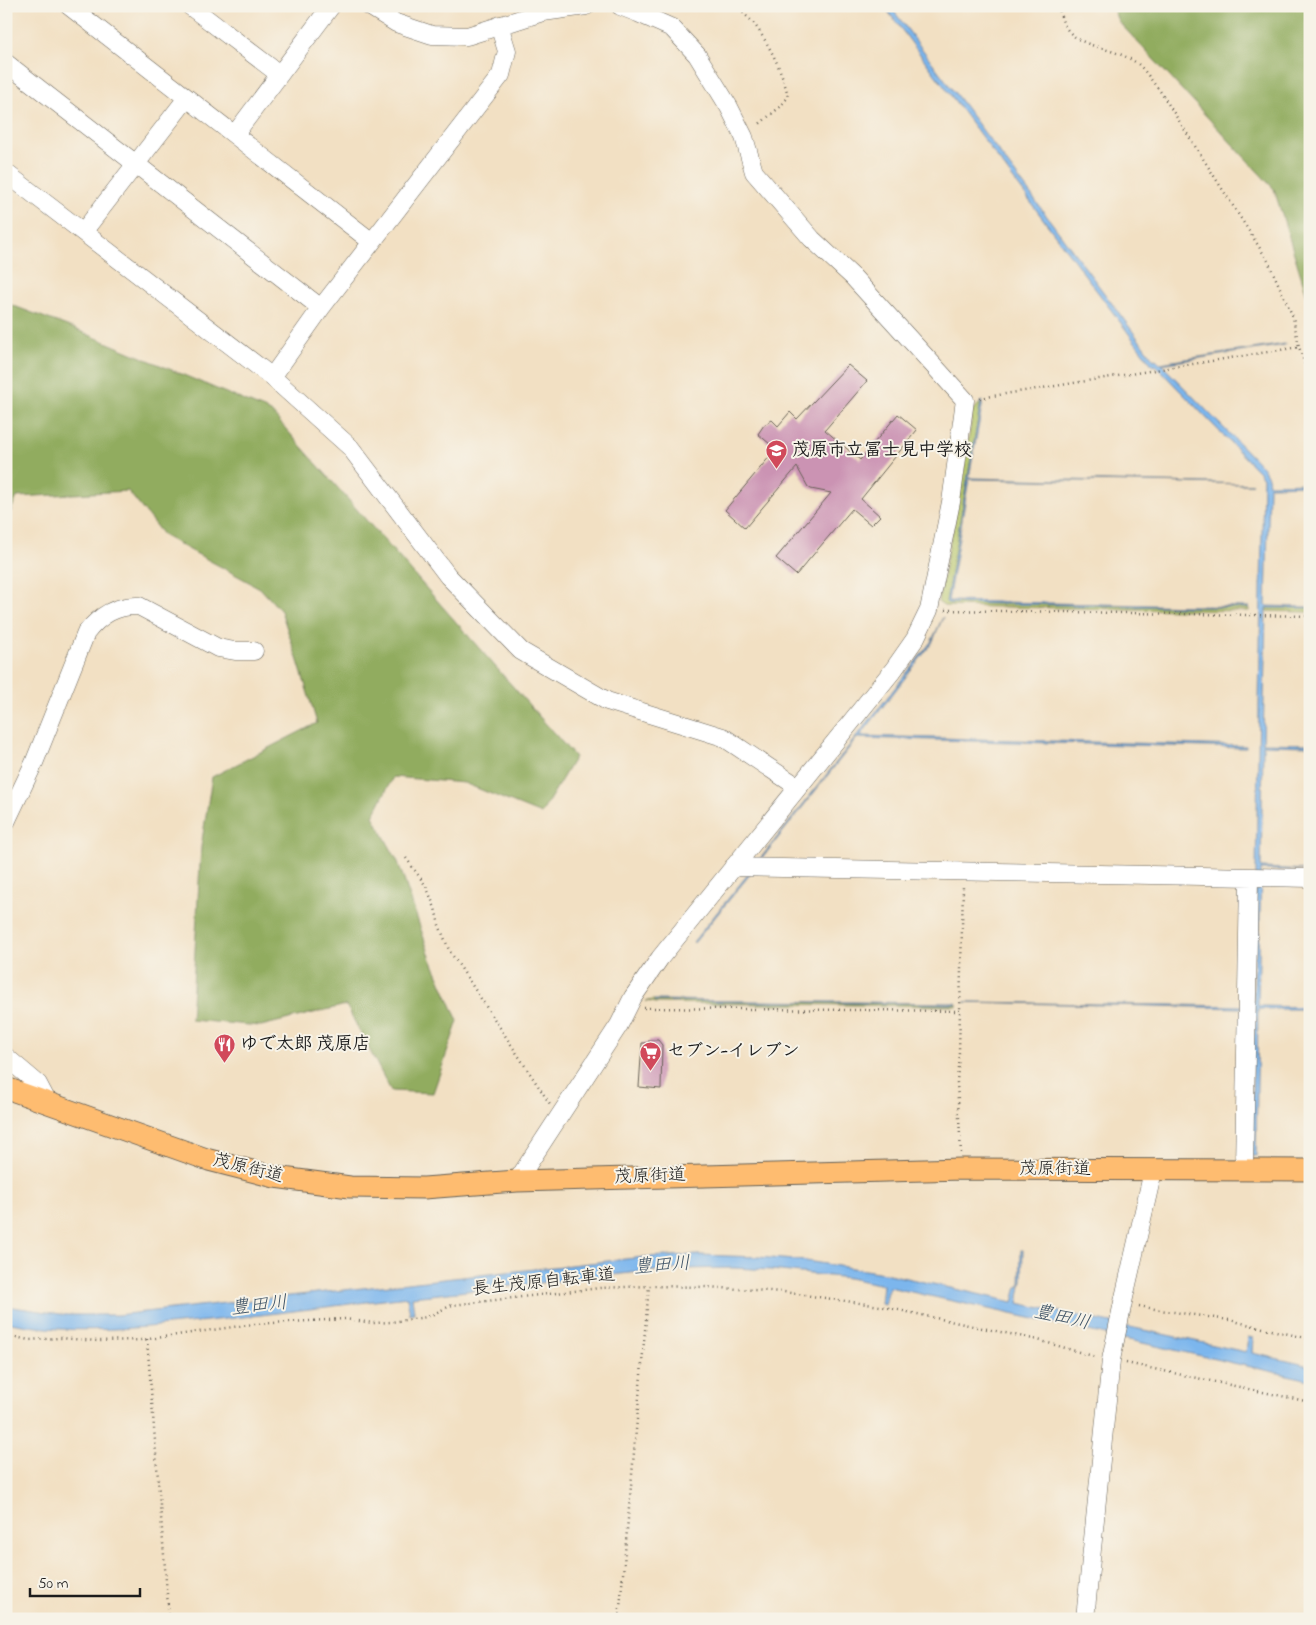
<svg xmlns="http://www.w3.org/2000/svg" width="1316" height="1625" font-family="'Indie Flower','Klee One',sans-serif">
<rect width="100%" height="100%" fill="#f7f3e8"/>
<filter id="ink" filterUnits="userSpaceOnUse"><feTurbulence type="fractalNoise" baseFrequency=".02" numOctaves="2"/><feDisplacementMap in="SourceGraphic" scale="10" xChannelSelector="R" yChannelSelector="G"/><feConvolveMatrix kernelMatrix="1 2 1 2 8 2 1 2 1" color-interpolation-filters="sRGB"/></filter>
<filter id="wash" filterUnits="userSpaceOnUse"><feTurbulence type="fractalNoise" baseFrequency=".0096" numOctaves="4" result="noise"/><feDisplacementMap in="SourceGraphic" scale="20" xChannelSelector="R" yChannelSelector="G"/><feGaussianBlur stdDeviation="1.12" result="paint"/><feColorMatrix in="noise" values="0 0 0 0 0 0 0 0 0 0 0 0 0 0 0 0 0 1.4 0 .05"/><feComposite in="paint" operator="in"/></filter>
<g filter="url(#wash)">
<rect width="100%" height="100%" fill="#f2e0c3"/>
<path fill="#b7c76a" stroke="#6a7243" d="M981,402L946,602L947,603L1249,608V611L944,606L938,602L961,488L973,410Z
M1266,608H1310V612L1266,611Z
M654,1000L655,1001L957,1004V1006L656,1003L646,1001Z"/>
<path fill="#91ac5e" stroke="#56643d" d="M1112,6H1310V305L1274,189L1118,21Z
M6,303L75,329L271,412L575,757L541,814L464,783L393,777L373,816L398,862L431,959L458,1021L433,1093L391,1091L346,1005L261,1026L191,1020L201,847L212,777L317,723L298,661L281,611L260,588L164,536L128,491L17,497L6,521Z"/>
<path fill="#7bb6ed" stroke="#4c6984" d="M884,6H890L1154,360L1156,359L1160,363L1285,344V345L1161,364L1263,468L1268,477L1269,484L1310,483V485L1269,486L1266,606L1310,607V608H1266L1263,743L1310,744V746L1263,745L1261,868L1310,870H1261L1258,1006L1310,1007V1009H1258L1256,1156H1251L1263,478L1259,472L1155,365L1153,366Z
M983,401L969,478L1253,484L969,479L948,601L1249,607V608L947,603L946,602L981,402Z
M943,617L932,643L860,736L1246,746V748L857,738L760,861V859L931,642Z
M749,873H751L694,943L693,942Z
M654,1000L956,1003L957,1004L654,1001Z
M965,1002L1242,1006V1008Z
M1021,1250H1023L1022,1280L1018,1303L1246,1352L1248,1337L1253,1338L1252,1353L1310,1366V1380L889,1287L885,1305L881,1304L883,1285L849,1278L771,1270L734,1268L683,1269L639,1272L412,1297L414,1313L410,1314L407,1297C340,1305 274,1314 207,1321C140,1328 72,1336 6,1322V1306L67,1315H117L644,1257L699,1255L758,1257L806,1261L884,1273L1013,1302L1017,1287L1020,1286Z"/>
<g id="blocks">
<path fill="#cb93b3" d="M848,365L867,381L825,430L860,460L898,414L917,430L861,499L880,516L871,525L852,509L796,575L776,558L831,493L811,489L808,487L797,467L745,528L725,510L776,449L758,434L764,425L772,420L778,426L790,412L797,419Z
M649,1040H658L662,1045L661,1089L639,1087L642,1043H649Z"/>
</g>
</g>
<g filter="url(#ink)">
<use href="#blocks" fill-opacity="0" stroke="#676156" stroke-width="1"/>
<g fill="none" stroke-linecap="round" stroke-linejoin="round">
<defs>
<path id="minor" d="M69,6L372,242
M190,6L279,74
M369,6L396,23L432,35L467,36L543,12L586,6
M6,63L321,308
M235,134L331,6
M6,173L272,377L350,447L448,576L521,651L607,701L723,737L798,787
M83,232L187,98
M272,377L321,308L501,75L507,51L499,25
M6,822L34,763L86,633C100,615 116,605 139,606L218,648L235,651H254
M733,867L1310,878
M6,1057L38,1084L48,1103
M1244,1169L1249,877
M517,1181L619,1025L633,997L660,958L894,669L915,639L929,610L951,502L965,400L853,277L812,239L754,172L744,137L729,107L697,55L672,28L638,13L620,6
M1085,1619L1111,1360L1123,1302L1153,1171"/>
<path id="major" d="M6,1088L209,1160L275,1177L350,1187L424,1188L517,1181L962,1169L1310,1170"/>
</defs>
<use href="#minor" stroke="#676156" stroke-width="19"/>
<use href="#major" stroke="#676156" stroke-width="23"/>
<path stroke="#676156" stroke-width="2.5" stroke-dasharray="1 4" stroke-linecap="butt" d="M735,6C741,12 750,18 755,25C770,46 783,72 788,97L780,107L757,126
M1059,6C1064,53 1107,41 1138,64C1146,71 1153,83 1160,91L1268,261L1293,317L1299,347L1310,379
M980,398L1299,347
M945,610L1310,616
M406,858L426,886L435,908L439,925L449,950L550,1104
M644,1008L960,1011
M961,1153L957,1083L959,1052L963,886
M1139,1306L1160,1310L1229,1320L1310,1339
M6,1335L29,1340L60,1338L97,1341L142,1340L254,1324L345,1319L373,1323L391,1322L427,1317L452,1305L600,1288L649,1286L707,1287L784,1292L880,1306L1038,1340L1096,1357
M147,1339L169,1619
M1126,1363L1310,1402
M619,1619L649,1286"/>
<use href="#minor" stroke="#fff" stroke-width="18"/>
<use href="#major" stroke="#febc70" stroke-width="21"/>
</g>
</g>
<defs>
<symbol id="school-pin" viewBox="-11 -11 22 30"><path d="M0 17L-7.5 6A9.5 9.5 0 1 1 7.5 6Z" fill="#d1495b" stroke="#f7f3e8"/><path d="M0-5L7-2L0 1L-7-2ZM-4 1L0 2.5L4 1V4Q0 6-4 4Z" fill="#fff"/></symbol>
<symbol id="restaurant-pin" viewBox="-11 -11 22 30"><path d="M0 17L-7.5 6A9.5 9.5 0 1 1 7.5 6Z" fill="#d1495b" stroke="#f7f3e8"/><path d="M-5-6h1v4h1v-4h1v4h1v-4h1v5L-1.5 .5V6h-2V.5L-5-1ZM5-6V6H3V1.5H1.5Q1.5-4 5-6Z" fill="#fff"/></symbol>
<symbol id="supermarket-pin" viewBox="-11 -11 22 30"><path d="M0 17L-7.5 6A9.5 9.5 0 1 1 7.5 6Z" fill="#d1495b" stroke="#f7f3e8"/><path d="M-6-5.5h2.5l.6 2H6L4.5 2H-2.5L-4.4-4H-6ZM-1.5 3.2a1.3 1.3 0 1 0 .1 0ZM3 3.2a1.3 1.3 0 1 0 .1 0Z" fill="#fff"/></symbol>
</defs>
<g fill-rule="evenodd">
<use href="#school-pin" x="764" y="438" width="25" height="34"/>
<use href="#restaurant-pin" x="212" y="1032" width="25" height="34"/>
<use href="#supermarket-pin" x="638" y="1040" width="25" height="34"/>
</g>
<g text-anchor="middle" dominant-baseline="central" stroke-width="4" stroke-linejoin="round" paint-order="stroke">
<g font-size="18" font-weight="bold" fill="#1c1c1c" stroke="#f7f3e8" text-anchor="start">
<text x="792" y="451">茂原市立冨士見中学校</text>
<text x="240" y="1045">ゆで太郎 茂原店</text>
<text x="667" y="1052">セブン-イレブン</text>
</g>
<g font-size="18" fill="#1c1c1c" stroke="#f7f3e8">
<text transform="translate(248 1169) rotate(14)">茂原街道</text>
<text x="1055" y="1170">茂原街道</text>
<text transform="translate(650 1177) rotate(-2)">茂原街道</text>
<text transform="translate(544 1283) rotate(-6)">長生茂原自転車道</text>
</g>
<g font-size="19" font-style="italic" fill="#3d5265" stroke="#f7f3e8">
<text transform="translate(662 1266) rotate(-4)">豊田川</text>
<text transform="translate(259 1306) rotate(-6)">豊田川</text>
<text transform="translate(1062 1318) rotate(13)">豊田川</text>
</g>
</g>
<rect width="1316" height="1625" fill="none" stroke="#f7f3e8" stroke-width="25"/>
<path d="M30 1588v8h110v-8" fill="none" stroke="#1c1c1c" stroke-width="2.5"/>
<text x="38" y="1588" font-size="15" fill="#1c1c1c" stroke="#f7f3e8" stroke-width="4" paint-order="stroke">50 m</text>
</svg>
